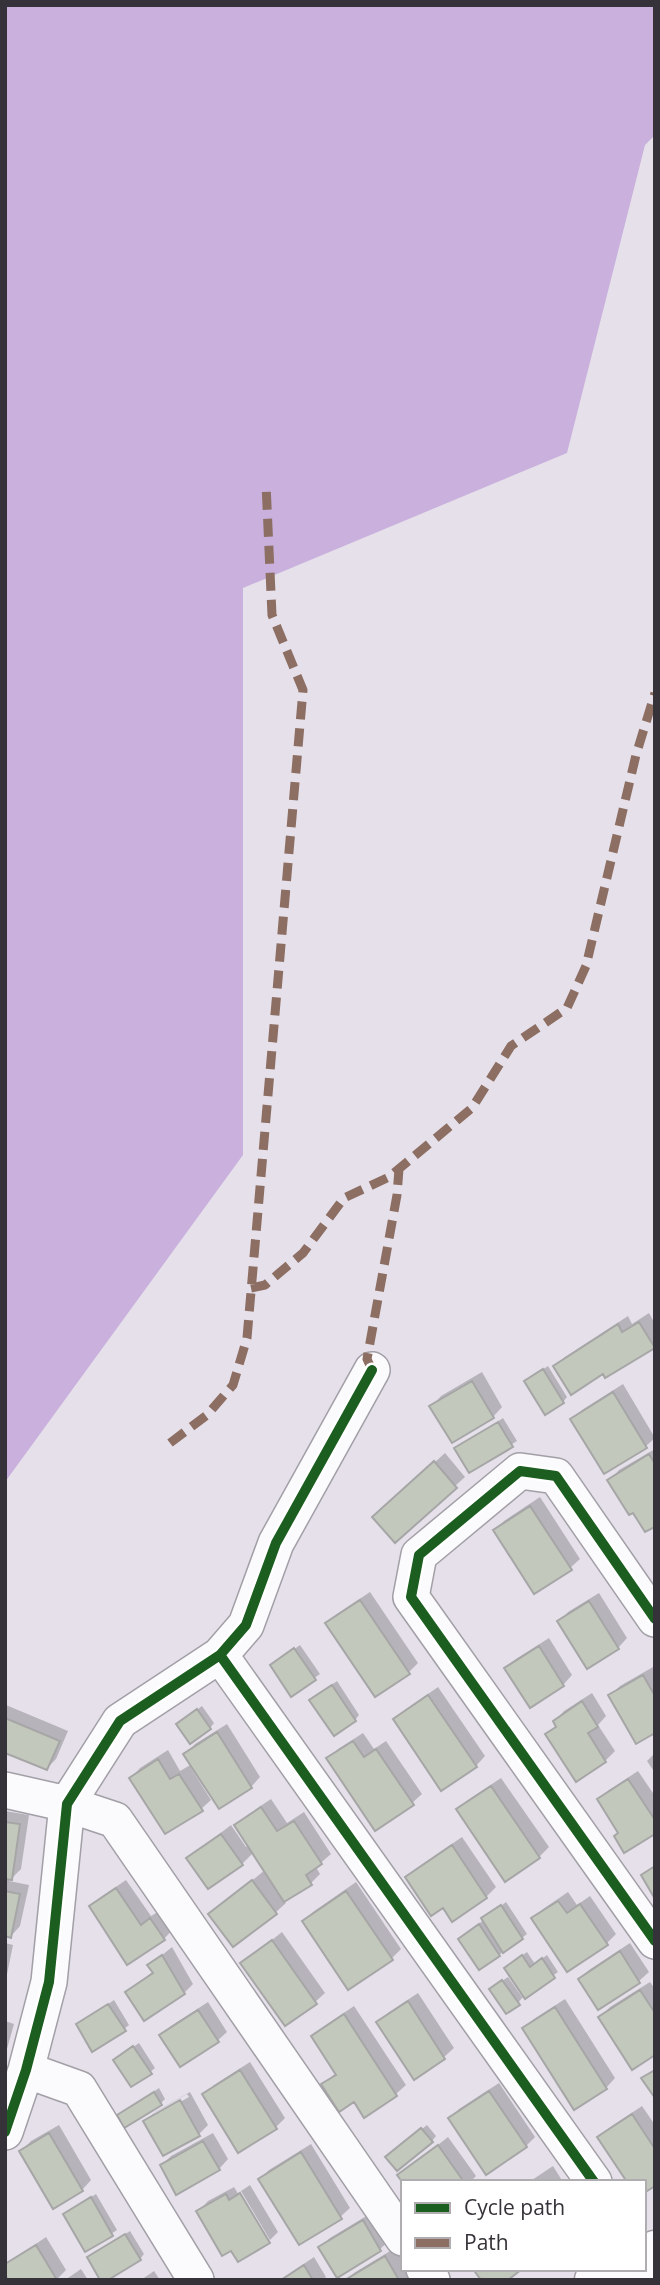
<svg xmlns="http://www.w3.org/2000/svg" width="660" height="2285" font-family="'Open Sans',sans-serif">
<rect width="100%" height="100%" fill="#e5e0ea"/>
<path fill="#c9b0dd" d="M5,5H655V135L645,145L567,453L243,588V1155L5,1482Z"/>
<path fill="#0003" fill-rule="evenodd" d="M649,1313L655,1324L654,1347L604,1372L555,1366L565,1357L628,1316L632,1324Z
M548,1366L567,1397L563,1402L531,1377Z
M482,1372L502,1407L493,1417L432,1406L441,1396Z
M623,1384L655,1438L646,1446L605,1472L573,1419L582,1410Z
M503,1418L517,1441L469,1471L456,1449Z
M655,1449V1524L610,1480L619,1470Z
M445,1453L465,1477L395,1540L384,1508Z
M540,1497L580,1559L570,1568L495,1530L504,1521Z
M370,1592L418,1663L409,1672L327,1624L337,1614Z
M599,1593L627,1638L618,1648L559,1622L568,1612Z
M549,1638L572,1675L563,1685L507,1668L516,1659Z
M300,1645L320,1674L292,1694L272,1665Z
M653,1667L655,1671V1731L610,1696L620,1686Z
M337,1681L359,1715L355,1720L316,1696Z
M438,1687L485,1756L476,1766L395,1719L405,1710Z
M592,1693L606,1716L598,1725L615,1751L605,1761L576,1779L547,1734L557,1725L555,1721L564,1711Z
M6,1705L68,1731L56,1759L47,1768L5,1751Z
M202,1706L214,1723L210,1728L183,1720Z
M227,1724L260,1777L251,1787L194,1767L191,1768L211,1800L201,1809L131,1778L140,1768L168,1750L180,1771L192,1764L186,1754L195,1744Z
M363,1733L374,1749L386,1741L422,1794L412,1803L328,1759L338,1749Z
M655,1753V1773L647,1761Z
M638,1771L655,1796V1832L599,1799L609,1790Z
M501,1778L549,1847L539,1857L458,1809L468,1800Z
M271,1799L287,1823L304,1812L331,1854L316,1867L320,1874L311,1883L284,1901L286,1903L276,1912L233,1944L211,1914L265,1870L254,1852L242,1864L188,1858L231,1825L246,1847L249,1845L236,1826L246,1816Z
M5,1811L29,1815L21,1869L9,1881L29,1885L20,1926L11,1936L5,1935Z
M462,1837L496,1887L486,1897L407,1877L417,1868Z
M126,1880L151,1916L161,1910L173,1929L164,1939L91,1906L101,1897Z
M356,1882L401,1949L392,1958L304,1921L313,1912Z
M568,1892L577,1905L590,1896L616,1934L607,1943L534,1919L543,1909Z
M506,1902L527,1934L499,1955L465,1935Z
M282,1932L325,1993L315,2002L243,1963Z
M5,1943L13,1945L5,1984Z
M630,1943L649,1972L639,1981L598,2008L580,1979L589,1970Z
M172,1947L193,1984L184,1993L127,1992L154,1971L150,1965Z
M527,1952L535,1964L547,1955L558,1972L522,1998L518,2003L496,1985L508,1977L522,1997L524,1995L511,1963Z
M650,1982L655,1989V2053L600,2017L610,2007Z
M418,1993L454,2048L444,2057L414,2077L378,2022L388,2013Z
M565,1999L615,2078L606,2088L524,2029L534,2019Z
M114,2000L129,2025L124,2029L78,2025Z
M208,2002L227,2032L217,2041L161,2036L171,2026Z
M354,2006L406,2085L396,2094L365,2115L355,2100L323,2084L337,2072L313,2036L323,2027Z
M5,2021L14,2024L5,2056Z
M139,2043L155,2068L150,2072L120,2056Z
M250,2062L285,2118L276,2127L205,2095L214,2085Z
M499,2083L535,2137L526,2146L450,2119L459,2109Z
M159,2088L165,2099L161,2103L119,2115Z
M190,2092L208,2125L199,2134L146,2121L155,2112ZM187,2094L189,2097L154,2117V2113Z
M642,2106L655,2125V2184L644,2182L600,2138L609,2128Z
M59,2125L91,2180L82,2190L21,2151L31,2141Z
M427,2125L436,2136L432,2141L392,2153Z
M213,2133L228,2159L219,2169L162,2165L171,2156Z
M448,2137L476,2176L470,2182H404L399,2176Z
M311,2144L350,2208L340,2217L260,2179L269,2170Z
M553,2166L563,2182H529Z
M250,2185L278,2232L270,2240L241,2191Z
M236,2186L234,2187L267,2241L199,2211L208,2201Z
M96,2194L117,2230L86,2250L65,2214Z
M373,2212L390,2240L380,2249L320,2247L330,2238Z
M130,2231L144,2254L140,2259L89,2257Z
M46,2237L66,2270L56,2280L5,2265Z
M395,2248L403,2261V2269H408L411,2275L406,2280H347L354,2273Z
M314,2257L326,2277L323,2280H280Z
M81,2269L88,2280H65Z
M154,2271L160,2280H141Z"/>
<path fill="#c3c8bd" stroke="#a6a6a6" stroke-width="2" d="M639,1322L655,1348L605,1378L603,1374L571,1395L553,1366L618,1324L622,1332Z
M543,1369L564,1403L545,1415L524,1381Z
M472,1381L494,1418L452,1443L429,1406Z
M613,1392L647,1448L604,1474L570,1419Z
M498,1422L513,1447L469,1473L454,1448Z
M649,1454L655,1464V1527L645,1532L633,1513L629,1515L607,1480Z
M434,1461L457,1488L395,1543L372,1517Z
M530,1506L572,1570L534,1594L493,1530Z
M360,1600L410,1674L375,1697L325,1623Z
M589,1601L619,1649L587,1669L557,1621Z
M539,1646L564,1686L530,1708L504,1668Z
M294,1648L316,1680L291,1697L270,1665Z
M643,1675L655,1696V1733L636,1744L608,1695Z
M332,1685L356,1721L334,1736L309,1700Z
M428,1695L477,1767L441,1791L393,1719Z
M582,1701L598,1727L588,1733L606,1762L576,1782L545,1734L556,1727L553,1721Z
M197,1709L211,1729L190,1744L176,1724Z
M5,1718L60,1741L47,1770L5,1753Z
M217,1732L252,1788L219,1809L183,1754Z
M353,1741L364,1757L376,1749L414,1805L375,1831L326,1758Z
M158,1759L170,1779L179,1774L203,1811L165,1834L129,1778Z
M628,1779L655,1820V1834L624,1853L614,1836L618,1833L597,1799Z
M491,1786L540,1858L505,1882L456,1809Z
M261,1807L277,1831L294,1821L322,1864L306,1875L312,1885L284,1902L234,1825Z
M5,1822L20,1824L12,1880L5,1879Z
M221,1834L243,1865L208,1889L186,1858Z
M452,1845L487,1898L452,1922L443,1908L431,1916L405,1877Z
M655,1866V1899L641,1875Z
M252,1880L277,1914L233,1947L208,1914Z
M116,1888L141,1925L150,1918L165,1940L127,1965L89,1906Z
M5,1891L20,1894L11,1938L5,1936Z
M346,1891L393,1960L348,1990L302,1921Z
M558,1901L567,1913L580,1904L608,1945L567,1972L531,1918Z
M501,1905L523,1939L503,1953L481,1918Z
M479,1924L500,1956L479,1970L458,1939Z
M272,1940L317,2004L285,2026L240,1963Z
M620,1951L640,1983L598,2010L578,1979Z
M162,1955L185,1994L144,2021L125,1992L153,1973L147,1965Z
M522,1955L530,1967L542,1958L555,1978L525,1999L504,1968Z
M502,1980L520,2005L506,2014L489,1989Z
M640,1990L655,2013V2055L632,2070L598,2017Z
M408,2001L445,2059L414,2080L376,2022Z
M108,2004L126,2031L92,2052L76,2024Z
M555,2007L607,2089L574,2110L522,2028Z
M198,2010L219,2042L180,2067L159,2035Z
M344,2014L397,2096L364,2118L354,2102L339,2112L321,2084L336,2075L311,2036Z
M133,2046L152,2074L131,2087L113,2060Z
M240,2070L277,2129L238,2153L202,2094Z
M655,2070V2098L641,2078Z
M489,2091L527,2147L486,2175L448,2118Z
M154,2092L162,2105L124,2128L117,2115Z
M180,2100L200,2136L163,2156L143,2121Z
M632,2114L655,2149V2186L644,2193V2182H627L597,2137Z
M421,2128L433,2142L397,2171L385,2157Z
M49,2133L83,2191L53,2209L19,2151Z
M203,2141L220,2170L176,2195L160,2165Z
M438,2145L464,2182L403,2183L397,2175Z
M301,2152L342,2219L299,2245L258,2179Z
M240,2193L270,2243L238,2262L231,2251L222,2256L196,2211L226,2194L229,2200Z
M91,2197L113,2236L85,2252L63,2214Z
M363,2220L381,2251L337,2278L318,2247Z
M125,2234L141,2260L108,2280H100L87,2257Z
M36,2245L57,2280H8L5,2275V2264Z
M385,2256L399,2280H345Z
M304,2265L313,2280H281Z
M473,2269H522L508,2280H481Z"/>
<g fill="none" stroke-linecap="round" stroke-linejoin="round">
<defs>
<path id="minor" d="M655,1619L556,1476L520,1471L419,1555L411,1597L655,1941
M220,1655L594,2182
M5,1790L67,1804L115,1820L403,2238
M26,2070L79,2089L196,2280
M5,2132L26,2070L49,1982L67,1804L120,1721L220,1655L246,1625L276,1543L372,1370
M424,2269L432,2280
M639,2269L642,2280"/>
<path id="tertiary" d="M644,2256L655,2250
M594,2280L616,2269"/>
</defs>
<use href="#minor" stroke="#a29fa6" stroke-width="38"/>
<use href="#tertiary" stroke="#a29fa6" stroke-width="41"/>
<use href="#minor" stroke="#fbfafc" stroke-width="35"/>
<use href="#tertiary" stroke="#fbfafc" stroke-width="38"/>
<path stroke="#8d6e63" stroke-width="9" stroke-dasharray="18 9" stroke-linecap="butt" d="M251,1288L265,1285L303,1253L344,1198L389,1177L472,1108L511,1046L567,1008L586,966L636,755L655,693
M372,1370L367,1359L397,1195L399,1169
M170,1443L207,1415L233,1385L247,1338L303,690L272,615L266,484"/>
<defs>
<path id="cycleway" d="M655,1619L556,1476L520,1471L419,1555L411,1597L655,1941
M220,1655L594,2182
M5,2132L26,2070L49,1982L67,1804L120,1721L220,1655L246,1625L276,1543L372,1370"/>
</defs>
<use href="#cycleway" stroke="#fff" stroke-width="15"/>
<use href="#cycleway" stroke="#1b5e20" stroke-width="10"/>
</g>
<rect width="660" height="2285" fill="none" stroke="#363239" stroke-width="14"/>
<rect x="401" y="2180" width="245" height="91" fill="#ffffff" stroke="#afadb0" stroke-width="2"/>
<rect x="415" y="2203" width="35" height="10" fill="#1b5e20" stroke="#afadb0" stroke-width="2"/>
<text x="464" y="2215" font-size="21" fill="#363239">Cycle path</text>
<rect x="415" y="2238" width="35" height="10" fill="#8d6e63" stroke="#afadb0" stroke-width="2"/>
<text x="464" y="2250" font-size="21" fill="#363239">Path</text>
</svg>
